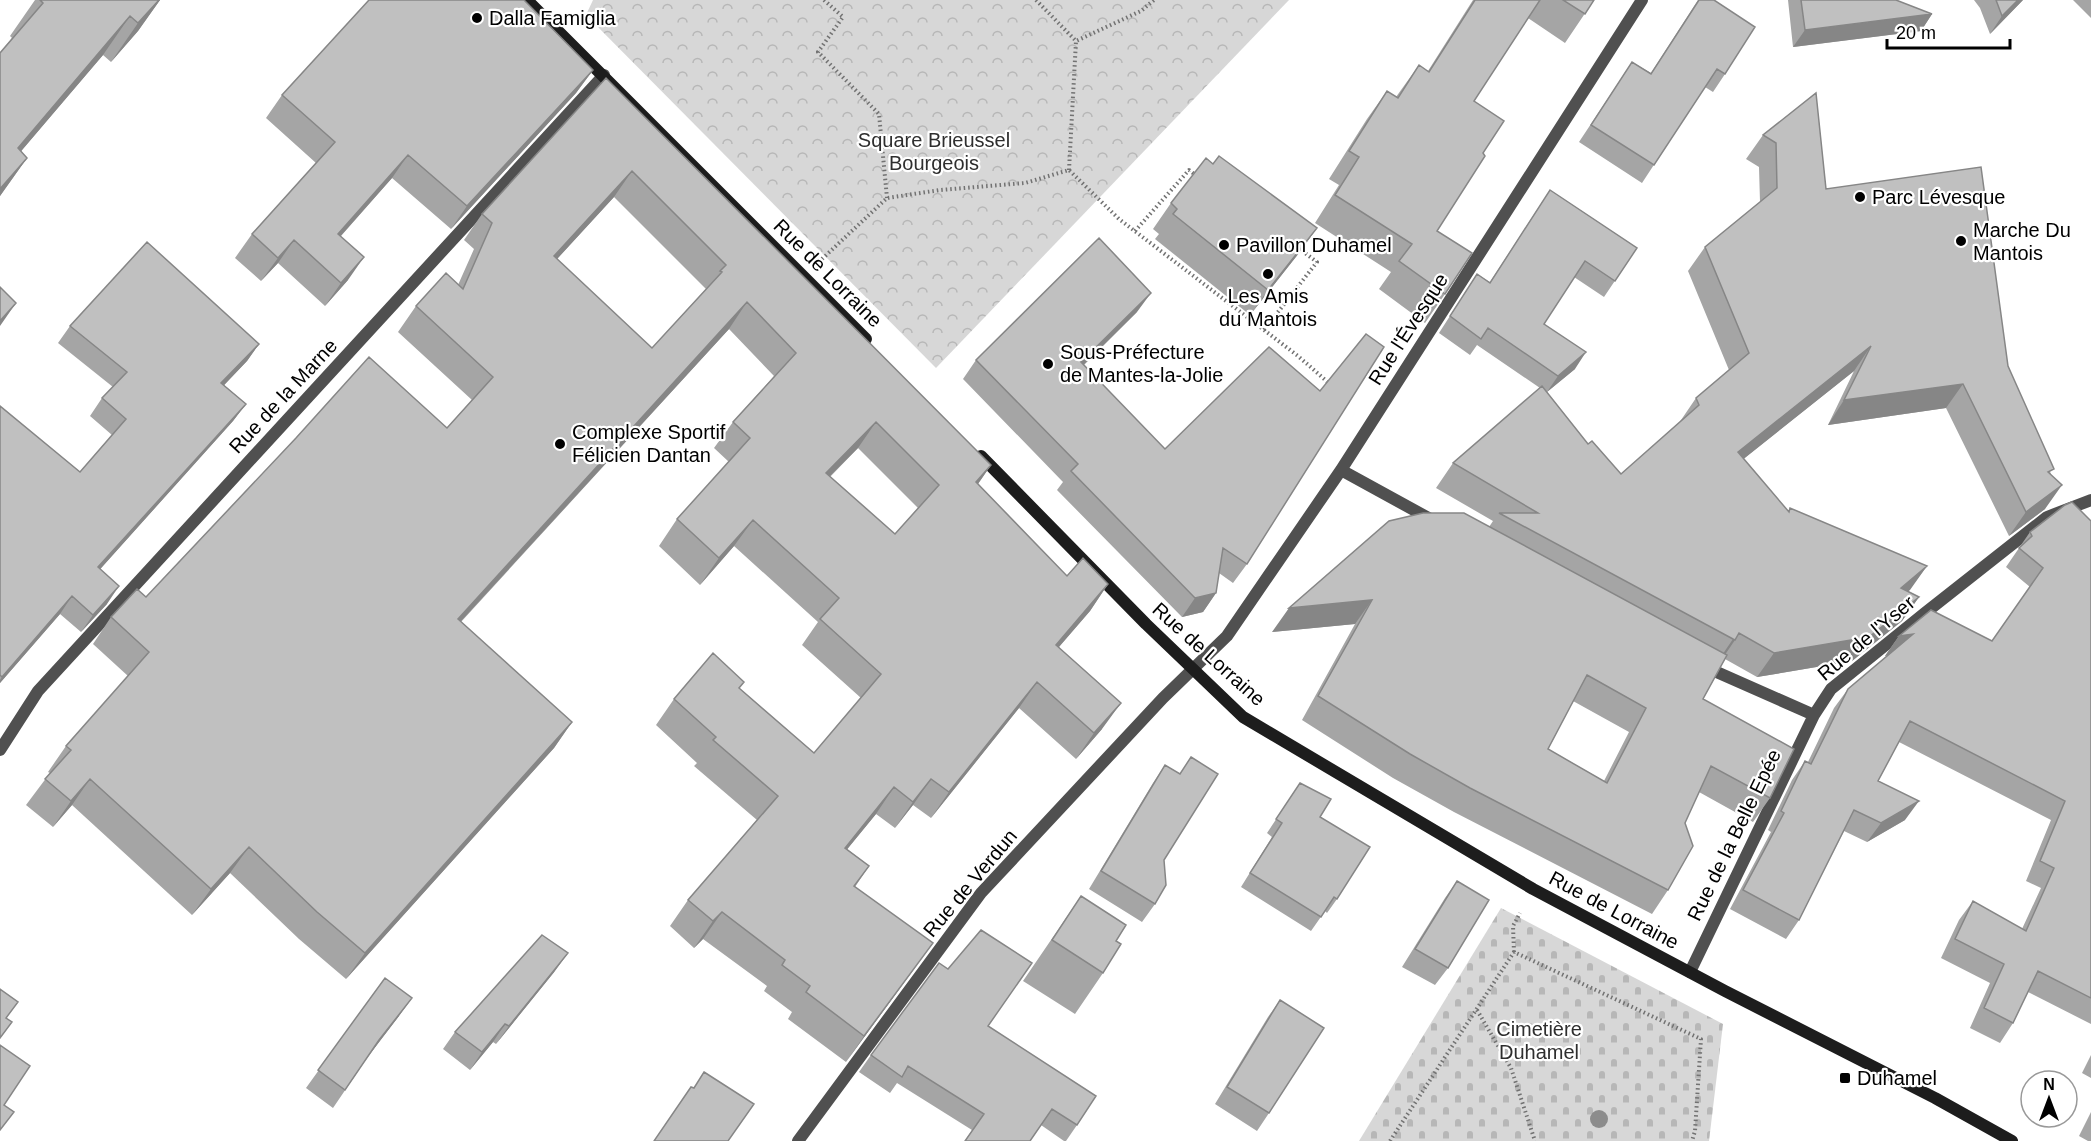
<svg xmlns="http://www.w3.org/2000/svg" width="2091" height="1141" font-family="Helvetica,sans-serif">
<defs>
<pattern id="forest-crowns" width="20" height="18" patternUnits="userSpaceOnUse" patternTransform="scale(1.5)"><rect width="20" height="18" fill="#d7d7d7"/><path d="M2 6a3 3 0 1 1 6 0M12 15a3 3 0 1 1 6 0" fill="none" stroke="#b7b7b7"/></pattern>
<pattern id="cemetery-stones" width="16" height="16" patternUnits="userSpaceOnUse" patternTransform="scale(1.5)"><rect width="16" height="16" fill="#d7d7d7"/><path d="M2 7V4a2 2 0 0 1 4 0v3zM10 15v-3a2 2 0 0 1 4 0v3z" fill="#b7b7b7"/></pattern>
</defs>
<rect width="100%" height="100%" fill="#fff"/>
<path fill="url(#forest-crowns)" d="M593,0H1289L936,368L586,15Z"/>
<path fill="url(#cemetery-stones)" d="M1501,908L1723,1024L1709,1141H1359Z"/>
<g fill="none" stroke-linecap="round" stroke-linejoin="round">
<path stroke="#727272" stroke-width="4" stroke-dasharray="1.5 3" stroke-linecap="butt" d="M824,0L843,17L818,52L879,114L887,198
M1036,0L1076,41
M1069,170L1076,41L1141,11L1154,0
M1135,231L1189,170L1198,177
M822,259L887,198L940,190L1025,183L1069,170L1119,219L1298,356L1331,385
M1264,330L1317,262L1297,247
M1514,952L1513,926L1520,913
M1477,1010L1511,1068L1535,1141
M1390,1141L1514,952L1701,1039L1695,1131L1692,1141"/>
<path stroke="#505050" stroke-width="12" d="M1341,470L1434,521
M1703,666L1814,715L1831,689L1925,613L2047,517L2091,500
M0,750L38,691L604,75
M1690,972L1814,715
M798,1141L981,893L1163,698L1227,636L1341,470L1642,0"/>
<path stroke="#1d1d1d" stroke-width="12" d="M527,0L866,339
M981,456L1146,624L1243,717L1533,889L1725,991L1935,1098L2012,1141"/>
</g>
<circle fill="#8c8c8c" cx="1599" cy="1119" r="9"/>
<path fill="#a5a5a5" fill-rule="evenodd" d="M35,0H160L138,31L111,62L103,55L21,151L27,158L0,196V53L12,38L10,36Z
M1473,0H1594L1565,43L1528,18L1474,101L1483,153L1437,231L1445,294L1425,323L1379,289L1391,272L1315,223L1339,185L1329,179L1367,119L1387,91L1396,97L1419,65L1428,71Z
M1698,0L1725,74L1713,92L1705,87L1642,183L1579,142L1632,62L1651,73Z
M1788,0H1896L1932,14L1921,31L1793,47Z
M1974,0H2023L1990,34L1980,8Z
M2073,0H2091V18Z
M593,70L576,93L451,229L392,178L341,236L348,280L325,306L278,263L261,281L235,258L252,234L316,163L266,118L282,95Z
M606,78L991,465L978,484L1067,576L1108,584L1090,611L1059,647L1102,729L1076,759L1019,708L931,818L913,805L895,828L876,814L847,849L869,866L855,887L914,969L846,1062L788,1019L792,1012L764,991L767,986L703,939L694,948L670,926L688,900L757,820L694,766L697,763L656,725L674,699L740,689L814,753L861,698L802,645L818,622L734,546L700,585L659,546L677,519L729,462L714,448L733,422L774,376L729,329L461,622L572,722L554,748L346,979L299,939L230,873L192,915L72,805L53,827L26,805L50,773L48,772L66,746L128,676L93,644L111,617L447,428L472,400L398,332L416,306L458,285L474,249L464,240L482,214ZM614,197L706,289L652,348L557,259ZM858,448L918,508L895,534L830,477Z
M1816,93L1826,189L2008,366L2051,474L2045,509L2009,536L1946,408L1828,425L1854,371L1743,459L1788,511L1927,566L1908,591L1919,597L1902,621L1852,661L1757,677L1725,659L1703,699L1770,798L1753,822L1699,792L1685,823L1668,890L1652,914L1454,812L1393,778L1302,720L1355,624L1272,632L1489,527L1493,521L1436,488L1453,463L1540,388L1477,345L1470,355L1439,333L1477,274L1490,282L1550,190L1637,248L1604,297L1574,277L1544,324L1575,369L1547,392L1588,444L1621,474L1679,423L1696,398L1729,370L1688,271L1705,247L1760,202L1759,167L1746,159L1763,135ZM1573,701L1629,732L1604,781L1548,749Z
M1213,164L1299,253L1250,315L1155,239L1159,234L1153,229L1171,203Z
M1137,312L1084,365L1247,564L1233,583L1219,573L1216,593L1203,612L1182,617L1057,490L1063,482L963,379L976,360Z
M70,326L259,344L247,361L224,385L246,404L233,421L100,569L107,604L81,632L60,614L0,683V406L80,472L112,435L90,416L102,398L113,387L58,343Z
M2091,521V1024L2028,992L2013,1023L2000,1043L1970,1028L1990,983L1941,958L1959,920L1973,901L2022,929L2041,888L2026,881L2051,820L1899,742L1878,781L1905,820L1867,842L1844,831L1799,920L1786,939L1730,909L1771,832L1768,830L1792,780L1805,761L1808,762L1834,708L1848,689L1888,655L1885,656L1899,636L1992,641L2030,587L2006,567L2030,532Z
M1191,757L1164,860L1155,904L1142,922L1089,889L1153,783L1165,765L1180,774Z
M1300,783L1320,817L1337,899L1327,913L1325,911L1311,931L1241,887L1272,837L1267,833Z
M1457,881L1448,968L1435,985L1402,967L1445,898Z
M1081,896L1116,941L1103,973L1075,1014L1023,981Z
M555,971L496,1044L493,1042L470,1070L443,1049L455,1032Z
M385,978L399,1016L369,1055L333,1108L306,1088Z
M1280,1000L1269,1113L1257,1131L1215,1104L1268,1017Z
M988,1026L1077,1125L1066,1141H1064L1041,1125L1030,1141H965L972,1130L897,1083L890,1093L859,1072L871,1055Z
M2091,1055V1078L2082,1073Z
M2091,1112V1141H2088L2079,1136Z"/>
<path fill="#868686" d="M159,0H160L138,31L111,62L138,23Z
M2018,0H2023L1990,34L2002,16Z
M1932,14L1921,31L1793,47L1805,30Z
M130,16L103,55L0,176L18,148Z
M593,70L576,93L451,229L467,206Z
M408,155L392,178L322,257L338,234Z
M27,158L0,196V189Z
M632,171L614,197L535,283L554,256Z
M1317,228L1299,253L1250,315L1268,290Z
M294,240L278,263L261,281L278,258Z
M364,257L348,280L325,306L341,283Z
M1151,293L1137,312L1067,381L1081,362Z
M747,302L729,329L439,645L458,619Z
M16,303L0,326V321Z
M259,344L247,361L209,401L221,383Z
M1871,346L1854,371L1721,477L1738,452Z
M1586,352L1575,369L1547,392L1558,376Z
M1963,384L1946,408L1828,425L1844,400Z
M246,404L233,421L86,585L98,567Z
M876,422L858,448L807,499L826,473Z
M991,465L973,491L976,482Z
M2062,485L2045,509L2009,536L2026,512Z
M753,520L734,546L700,585L719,558Z
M1927,566L1910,590L1884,612L1901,588Z
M1108,584L1090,611L1038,671L1056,645Z
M119,586L107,604L81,632L93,615Z
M1216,593L1203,612L1182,617L1195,598Z
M72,596L60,614L0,683V680L2,677Z
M1919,597L1902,621L1852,661L1757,677L1774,653Z
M1372,600L1355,624L1272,632L1289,608Z
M1913,634L1899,653L1885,656L1899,636Z
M1733,639L1735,640L1718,665L1716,664Z
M1037,682L1019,708L931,818L949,792Z
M1121,703L1102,729L1076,759L1094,733Z
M572,722L554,748L346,979L365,953Z
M90,779L72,805L53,827L71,801Z
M931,779L913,805L895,828L913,802Z
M894,787L876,814L827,874L845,848Z
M1919,801L1905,820L1867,842L1881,823Z
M249,847L230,873L192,915L211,889Z
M722,912L703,939L694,948L713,921Z
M933,943L914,969L846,1062L864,1036Z
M568,953L555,971L496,1044L509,1026Z
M412,998L399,1016L367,1058L379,1040Z
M505,1024L493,1042L470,1070L482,1052Z"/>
<path fill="#c0c0c0" stroke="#868686" stroke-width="1.5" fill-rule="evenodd" d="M40,0H159L138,23L130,16L18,148L27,158L0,189V53L43,3Z
M369,0H524L593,70L467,206L408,155L338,234L364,257L341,283L294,240L278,258L252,234L335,142L282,95Z
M1475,0H1540L1474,101L1504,121L1483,153L1485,156L1437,231L1472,253L1445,294L1399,261L1412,244L1335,195L1359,157L1349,151L1387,91L1398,98L1419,65L1429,72Z
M1563,0H1594L1585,14Z
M1699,0H1714L1755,27L1725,74L1717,69L1654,165L1591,125L1632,62L1651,74Z
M1801,0H1896L1932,14L1805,30Z
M1996,0H2018L2002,16Z
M606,78L991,465L976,482L1067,576L1083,558L1108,584L1056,645L1121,703L1094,733L1037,682L949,792L931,779L913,802L894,787L845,848L869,866L854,886L933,943L864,1036L806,992L810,986L782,965L785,960L722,912L713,921L688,900L778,796L713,740L716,737L674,699L713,653L744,682L739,688L814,753L881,674L820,619L839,598L753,520L719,558L677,519L750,438L733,422L796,353L747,302L458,619L572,722L365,953L317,912L249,847L211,889L90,779L71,801L45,779L71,750L66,746L149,652L111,617L137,589L146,597L296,438L369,357L447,428L493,377L416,306L446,273L463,289L492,223L482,214ZM632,171L726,265L720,271L722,272L652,348L554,256ZM876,422L939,485L895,534L826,473Z
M1816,93L1826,189L1981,167L2008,366L2054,469L2048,472L2062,485L2026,512L1963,384L1844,400L1871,346L1738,452L1789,512L1790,508L1927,566L1901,588L1919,597L1869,637L1774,653L1739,633L1735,640L1733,639L1499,513H1538L1453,463L1542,386L1588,444L1592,441L1621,474L1699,405L1696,398L1749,353L1705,247L1777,188L1776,143L1763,135Z
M1219,156L1317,228L1268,290L1173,214L1177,209L1171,203L1206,158L1213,164Z
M1550,190L1637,248L1615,281L1585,261L1544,324L1586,352L1558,376L1488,328L1481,339L1450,316L1477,274L1490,283Z
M1099,238L1151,293L1081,362L1165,449L1269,347L1320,391L1366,334L1384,347L1247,564L1223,548L1216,593L1195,598L1071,471L1078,464L976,360Z
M147,242L259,344L221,383L246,404L98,567L119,586L93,615L72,596L2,677L0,675V406L80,472L126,419L102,398L127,372L70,326Z
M0,287L16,303L0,321Z
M2072,502L2091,521V998L2038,971L2013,1023L1984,1008L2004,964L1955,939L1973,901L2026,931L2054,868L2040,861L2065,801L1910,721L1878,781L1919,801L1881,823L1854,810L1799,920L1743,890L1784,813L1781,811L1805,761L1811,764L1848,689L1913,634L1899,636L1931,610L1992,641L2043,568L2019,548L2032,536L2030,532L2065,505Z
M1423,513H1464L1727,655L1703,699L1794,749L1770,798L1711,766L1685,823L1693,846L1668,890L1470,788L1410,754L1318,696L1372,600L1289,608L1389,521ZM1587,675L1646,708L1607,783L1548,749Z
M1191,757L1218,774L1164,860L1166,885L1155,904L1101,871L1165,765L1180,774Z
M1300,783L1331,799L1320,817L1370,847L1337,899L1334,897L1321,917L1250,873L1282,823L1276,819Z
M1457,881L1489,900L1448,968L1415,949Z
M1081,896L1126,925L1116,941L1121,944L1103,973L1052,940Z
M981,930L1032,963L988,1026L1096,1096L1077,1125L1052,1109L1030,1141H965L984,1114L908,1066L902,1077L871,1055L939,963L948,969Z
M542,935L568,953L509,1026L505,1024L482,1052L455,1032Z
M385,978L412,998L379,1040L345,1090L318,1070Z
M0,989L18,1002L6,1018L12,1022L0,1038Z
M1280,1000L1324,1028L1269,1113L1227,1087Z
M0,1045L30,1066L4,1105L14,1112L0,1130Z
M704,1072L754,1104L728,1141H654L691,1087L694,1088Z"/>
<g fill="#000" stroke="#fff" stroke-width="2">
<circle cx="477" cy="18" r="6"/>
<circle cx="1860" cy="197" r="6"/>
<circle cx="1961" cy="241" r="6"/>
<circle cx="1224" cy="245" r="6"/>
<circle cx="1268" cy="274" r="6"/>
<circle cx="1048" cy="364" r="6"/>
<circle cx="560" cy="444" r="6"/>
<rect x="1839" y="1072" width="12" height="12" rx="3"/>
</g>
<g text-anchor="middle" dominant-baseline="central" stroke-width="4.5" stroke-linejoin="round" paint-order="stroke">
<g font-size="20" fill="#000" stroke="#fff" text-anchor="start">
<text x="489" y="18">Dalla Famiglia</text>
<text x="1872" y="197">Parc Lévesque</text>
<text x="1973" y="230">Marche Du<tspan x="1973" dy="23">Mantois</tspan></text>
<text x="1236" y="245">Pavillon Duhamel</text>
<text x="1268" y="296" text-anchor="middle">Les Amis<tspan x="1268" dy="23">du Mantois</tspan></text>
<text x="1060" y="352">Sous-Préfecture<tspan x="1060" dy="23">de Mantes-la-Jolie</tspan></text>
<text x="572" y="432">Complexe Sportif<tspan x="572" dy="23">Félicien Dantan</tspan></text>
<text x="1857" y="1078">Duhamel</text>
</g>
<g font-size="20" fill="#2e2e2e" stroke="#fff">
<text x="934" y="140">Square Brieussel<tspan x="934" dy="23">Bourgeois</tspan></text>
<text x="1539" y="1029">Cimetière<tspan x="1539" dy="23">Duhamel</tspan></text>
</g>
<g font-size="20" fill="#000" stroke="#fff">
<text transform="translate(828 273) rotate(45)">Rue de Lorraine</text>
<text transform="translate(1408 329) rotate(-57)">Rue l'Évesque</text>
<text transform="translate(283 396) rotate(-47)">Rue de la Marne</text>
<text transform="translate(1866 638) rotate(-40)">Rue de l'Yser</text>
<text transform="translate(1209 654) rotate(42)">Rue de Lorraine</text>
<text transform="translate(1734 835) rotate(-64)">Rue de la Belle Epée</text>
<text transform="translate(970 883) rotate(-50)">Rue de Verdun</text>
<text transform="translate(1614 910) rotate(28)">Rue de Lorraine</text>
</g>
</g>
<g transform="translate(2049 1099)"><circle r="28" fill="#ffffff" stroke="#999999" stroke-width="1.5"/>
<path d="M0-4.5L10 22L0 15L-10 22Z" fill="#000000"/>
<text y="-9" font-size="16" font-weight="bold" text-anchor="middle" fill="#000000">N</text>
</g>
<path d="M1887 39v9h123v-9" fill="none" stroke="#000000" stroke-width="3"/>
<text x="1896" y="39" font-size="18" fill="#000000" stroke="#ffffff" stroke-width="4.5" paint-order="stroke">20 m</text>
</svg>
